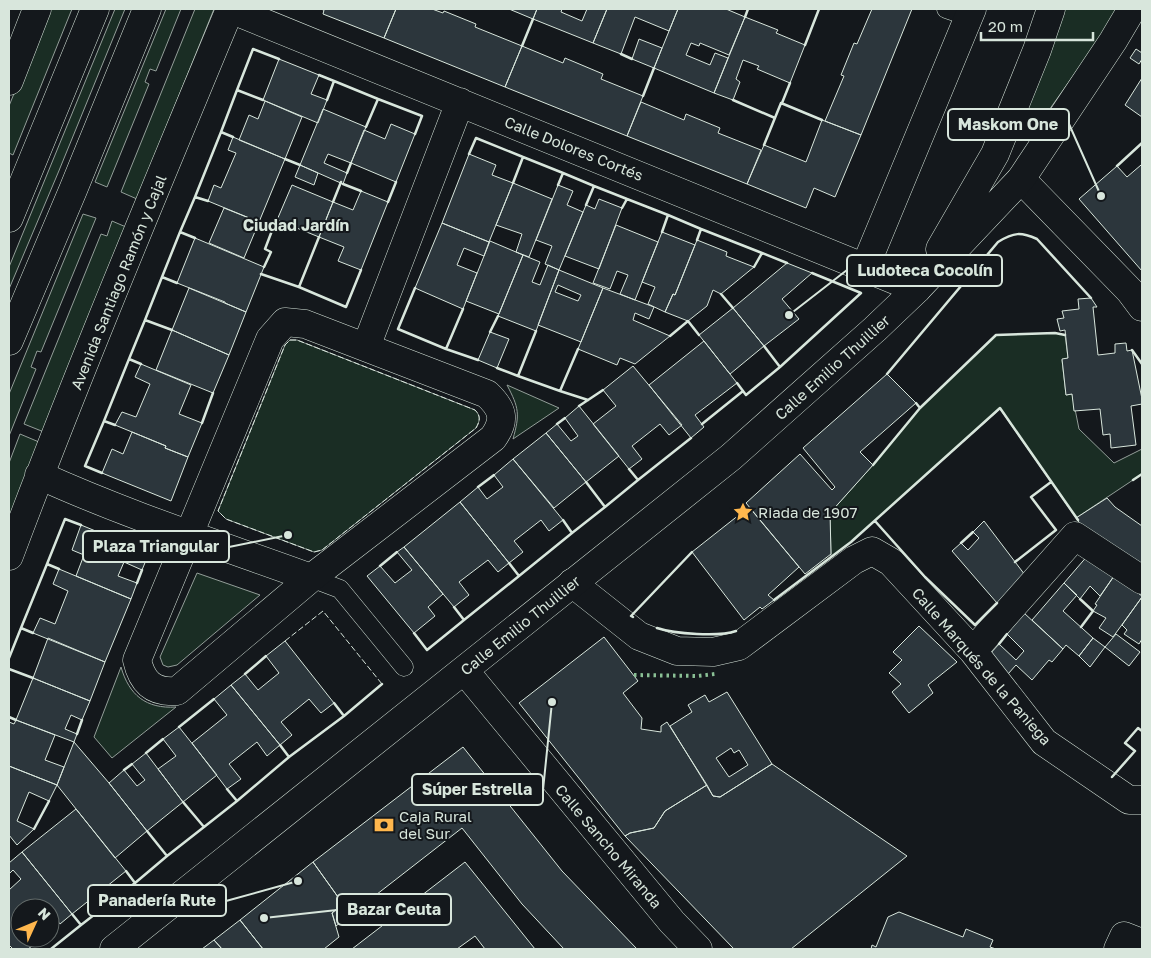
<svg xmlns="http://www.w3.org/2000/svg" width="1151" height="958" font-family="'Golos Text',sans-serif">
<rect width="100%" height="100%" fill="#14181c"/>
<path fill="#1a2d24" stroke="#939e99" d="M48,9H72L13,155L9,153V106Z
M115,9H125L58,173L9,289V267Z
M166,9H181L156,71L150,69L145,82L149,84L107,187L95,182Z
M195,9H214L137,199L121,192Z
M1065,9H1118L1117,14L1037,127L1033,130C1027,130 1024,129 1022,123Z
M83,214L96,218L41,352L37,351L31,367L36,369L9,436V394Z
M112,221L126,227L44,432L24,424L101,234L107,236Z
M1055,333L1065,335L1068,358L1062,360L1066,395L1072,394L1079,429L1114,463L1142,449V474L1076,518L1000,409L851,542L831,557L830,513L873,465L920,408L996,335Z
M290,340H297L475,410C481,416 480,421 476,428L322,550L314,552L226,519L218,511L285,345Z
M507,385L559,408L513,439C520,414 519,408 507,385Z
M20,434L39,442L9,518V463Z
M197,573L260,595L177,665L168,667L163,665L160,657Z
M121,667C129,695 146,709 176,707L112,758L94,737Z"/>
<path fill="#2c363c" stroke="#d8e6dc" fill-rule="evenodd" d="M320,9H396L384,38L323,14L324,10Z
M396,9H432L443,13L444,11L476,24L475,27L522,46L505,87L384,38Z
M509,9H537L533,19Z
M537,9H562L561,12L582,21L587,9H607L593,43L533,19Z
M607,9H678L669,31L635,17L621,54L593,43Z
M678,9H726L745,17L729,55L700,43L699,46L691,43L686,55L710,65L715,53L728,58L714,93L654,68Z
M872,9H912L861,135L825,121L844,76L841,75L854,43L857,44Z
M745,17L778,30L776,33L805,45L790,83L757,69L759,66L743,60L736,79L740,82L733,100L714,93Z
M639,39L662,48L654,68L632,59Z
M522,46L563,63L565,58L603,74L601,79L643,96L627,136L505,87Z
M1136,49L1142,53V59L1139,64L1130,58Z
M279,59L319,75L311,94L327,100L318,123L263,100Z
M1142,78V117L1125,105Z
M265,101L302,117L285,159L239,140L249,115L258,119Z
M641,102L684,120L686,114L720,128L718,133L761,150L747,184L627,136Z
M323,109L366,127L351,163L328,154L324,163L347,173L343,184L300,165Z
M822,120L861,135L835,197L814,188L806,208L747,184L764,145L806,162Z
M391,124L415,134L396,182L351,163L364,130L385,139Z
M233,137L285,159L259,222L208,201L214,185L221,188L236,153L228,150Z
M469,154L496,165L492,175L513,183L489,242L442,223Z
M300,165L318,173L314,185L295,177Z
M1141,165L1142,167V271L1079,199L1117,166L1127,177Z
M513,183L552,199L529,257L516,252L522,234L496,225Z
M292,185L333,202L319,237L277,220Z
M558,185L573,191L567,205L583,212L559,270L545,264L552,246L536,240Z
M361,191L388,202L361,270L338,261L344,247L319,237L333,202L353,210Z
M599,199L622,208L599,269L565,256L586,205L595,209Z
M224,208L259,222L244,258L209,243Z
M442,223L489,242L484,256L464,248L457,265L477,273L463,309L415,288Z
M616,225L658,242L635,300L620,294L628,275L617,271L610,289L593,283Z
M662,232L695,245L675,295L673,294L665,312L648,304L655,287L642,282Z
M195,238L264,267L246,312L225,303V302L177,283Z
M697,240L727,252L726,256L754,267L721,294L713,290L707,306L688,321L665,312L673,294L675,295Z
M490,241L523,255L499,314L466,301Z
M523,255L540,262L532,282L540,285L548,265L559,270L536,331L498,316Z
M787,263L812,273L782,299L799,319L764,346L733,308Z
M559,270L603,288L581,342L538,325ZM558,285L581,295L578,301L555,292Z
M189,288L246,312L229,355L172,330Z
M603,288L654,307L649,319L635,313L633,320L670,336L635,364L620,358L617,365L578,349Z
M1091,298L1097,307H1093L1098,355L1115,353V344L1126,343L1127,351L1132,350L1142,399V404L1131,406L1136,445L1111,448L1110,434L1103,435L1100,409L1074,411L1072,394L1066,395L1062,359L1068,358L1065,330L1060,331L1057,319L1064,318L1062,311L1079,309L1078,299Z
M733,308L764,346L730,374L699,335Z
M172,330L229,355L213,393L156,370Z
M490,332L509,339L497,368L478,360Z
M704,341L737,383L695,415L704,427L691,438L649,385Z
M141,364L191,385L179,414L202,423L188,457L165,448L166,446L115,425L122,412L136,417L150,384L135,377Z
M633,366L682,425L669,435L660,424L632,446L642,459L629,469L593,424L616,406L603,390Z
M887,374L916,403L860,452L873,465L830,513L831,554L805,574L746,503L800,454L832,490L835,487L803,448Z
M579,406L619,456L586,482L546,433L557,424L571,441L578,436L565,418Z
M132,432L166,446L165,448L188,457L171,501L102,473L112,449L123,454Z
M546,433L586,482L554,508L513,459Z
M513,459L563,520L549,531L541,520L514,541L523,552L509,563L460,502L478,487L487,499L503,487L494,475Z
M1107,498L1115,507L1142,526V567L1084,529L1076,518Z
M460,502L509,563L498,572L488,560L459,582L469,595L454,607L404,547Z
M749,507L799,567L768,595L774,600L762,609L760,607L744,620L692,552Z
M984,521L1025,575L997,603L952,551L961,543L968,550L979,538L973,532Z
M81,525L149,553L142,570L124,562L118,576L137,583L131,599L76,576L84,555L72,550Z
M404,547L443,594L428,607L435,616L414,633L367,576L380,566L395,583L412,570L397,552Z
M1089,554L1114,576L1100,596L1090,586L1080,599L1064,583Z
M59,569L131,599L105,662L33,633L40,618L55,624L68,591L53,584Z
M1114,576L1142,596V597L1113,637L1099,628L1106,618L1093,611L1097,605L1095,604Z
M1064,583L1077,595L1063,611L1093,638L1079,656L1066,645L1063,649L1032,620Z
M1142,597V639L1139,644L1124,634L1127,630L1122,625Z
M1024,613L1063,649L1052,662L1049,660L1032,680L1016,665L1008,674L989,655L999,644L1016,660L1024,651L1007,634Z
M919,626L957,662L928,685L933,693L909,713L892,692L901,684L889,673L902,660L893,652Z
M1116,634L1140,652L1129,666L1105,647Z
M604,637L638,681L623,693L642,718L641,729L661,732V726L667,722L707,785L665,811L654,828L630,833L625,836L519,703Z
M48,638L105,662L90,701L33,678Z
M1093,638L1105,647L1090,667L1079,656Z
M285,641L334,703L321,713L309,699L281,722L292,735L280,745L231,685L245,674L258,690L279,673L266,656Z
M33,678L90,701L82,720L71,715L65,729L77,734L74,742L16,720Z
M231,685L280,745L267,756L257,742L229,764L241,779L227,789L192,743L227,715L214,699Z
M727,692L772,764L720,797L713,796L670,726L692,712L688,705L705,695L709,702ZM731,748L734,753L739,750L748,765L729,777L716,758Z
M16,720L55,735L45,760L64,767L57,785L9,766V722L14,724Z
M179,727L217,775L183,802L158,769L176,756L163,739Z
M74,742L109,783L147,831L115,858L57,785Z
M463,747L562,871L637,949H564L522,904L462,828L336,926L332,913L343,904L313,862Z
M146,753L183,802L147,831L109,783L124,770L137,786L145,780L132,764Z
M772,764L907,856L791,949H734L625,836L630,833L654,828L665,811L707,785L713,796L720,797Z
M9,766L57,785L49,801L29,792L17,821L34,829L17,845L9,835Z
M76,809L126,871L72,914L22,852Z
M22,852L72,914L60,924L50,911V908H20V938H25L32,946L28,949H13L9,945V890L21,879L13,870L9,874V863Z
M313,862L343,904L332,913L339,937L324,949H263L240,920Z
M465,862L535,949H485L475,936L457,949H352Z
M899,912L963,937L966,929L993,940L990,947L996,949H871L872,945L876,947L888,917Z
M240,920L263,949H222L214,940Z
M214,940L222,949H202Z"/>
<g fill="none" stroke-linecap="round" stroke-linejoin="round">
<defs>
<path id="lane" d="M946,9L969,17
M311,578L340,589L404,667"/>
<path id="street" d="M230,9L917,289
M9,81L37,9
M1021,179L1130,291L1142,307
M865,267L972,9
M285,322L305,324L487,394C503,409 506,420 493,438L311,578L177,691C153,693 142,682 137,660L270,339Z
M366,347L460,102
M39,475C127,515 220,545 311,578
M9,556C78,372 155,190 230,9
M572,583L639,636L677,651L713,652L739,646L854,560L872,551L891,562L973,651L1044,742L1129,800H1142
M973,651L1075,536L1142,580
M1118,949L1124,936L1142,943"/>
<path id="secondary" d="M940,249L995,154L1037,50L1051,9
M464,670L672,922L698,949
M114,949L731,457L875,329L917,289L1021,179L1113,41L1132,9"/>
<path id="primary" d="M9,218L95,9
M9,341L73,190L147,9"/>
</defs>
<use href="#lane" stroke="#d8e6dc" stroke-width="19"/>
<use href="#street" stroke="#d8e6dc" stroke-width="29"/>
<use href="#secondary" stroke="#d8e6dc" stroke-width="29"/>
<use href="#primary" stroke="#d8e6dc" stroke-width="29"/>
<use href="#lane" stroke="#14181c" stroke-width="18"/>
<use href="#street" stroke="#14181c" stroke-width="28"/>
<use href="#secondary" stroke="#14181c" stroke-width="28"/>
<use href="#primary" stroke="#14181c" stroke-width="28"/>
<path stroke="#8ac095" stroke-width="4" stroke-dasharray="2.5 4" stroke-linecap="butt" d="M634,675L698,676L715,674"/>
<path stroke="#d8e6dc" stroke-width="1" stroke-dasharray="6 2.5" stroke-linecap="butt" d="M290,340H297L475,410C481,416 480,421 476,428L322,550L314,552L226,519L218,511L285,345Z
M285,641L323,611L382,684"/>
<path stroke="#d8e6dc" stroke-width="2.5" d="M745,17L748,9
M805,45L819,9
M522,46L533,19
M621,54L632,59
M319,75L334,81L327,100
M334,81L378,99
M643,96L654,68
M263,100L237,90L253,49L279,59
M733,100L775,118
M782,103L790,83
M366,127L378,99L422,116L415,134
M233,137L221,132L237,90
M764,145L781,103L822,120
M469,154L476,138L523,157L513,183
M523,157L563,173
M285,159L300,165
M1117,166L1142,143
M347,173L351,163
M343,184L361,191
M558,185L563,173L594,186
M208,201L195,197L221,132
M333,202L341,182
M388,202L396,182
M586,205L594,186L627,199
M622,208L627,199L668,215
M259,222L273,228L265,249L271,252L264,267
M180,232L195,197
M662,232L668,215L701,229
M319,237L299,287L346,307L361,270
M697,240L701,229L762,253
M754,267L762,253L787,263
M261,274L299,287
M162,277L180,232L195,238
M415,288L398,329L446,349L463,309
M721,294L733,308
M145,320L162,277L177,283
M536,331L518,376L560,391
M490,332L498,316
M670,336L688,321L699,335
M446,349L478,360
M578,349L560,391L588,400
M1132,350L1142,364
M129,359L145,320L172,330
M780,367L861,293L812,273
M497,368L518,376
M887,374L998,242C1014,232 1021,232 1037,239L1091,298
M743,391L746,395L780,367L764,346
M579,406L603,390
M920,408L996,335L1055,333L1065,335
M104,421L129,359L141,364
M202,423L213,393
M557,424L565,418
M702,424L743,391L737,383
M873,465L920,408L916,403
M102,473L85,466L104,421L115,425
M638,480L691,438
M1133,480L1142,474
M478,487L494,475
M605,507L638,480L629,469
M875,521L925,577L975,625L997,603
M572,533L605,507L586,482
M961,543L973,532
M1015,562L1056,530L1031,497L1051,482
M380,566L397,552
M59,569L47,564L65,519L81,525
M519,576L572,533L563,520
M137,583L142,570
M1080,599L1093,611L1081,627
M774,600L851,542L1000,408L1078,520
M633,617L631,616L692,552
M464,620L519,576L509,563
M657,628C675,634 719,637 736,631
M33,633L21,628L47,564
M414,633L427,650L464,620L454,607
M999,644L1007,634
M9,658L21,628
M9,669L33,678
M245,674L266,656
M344,716L382,684
M9,717L16,720
M179,727L214,699
M77,734L82,720
M146,753L163,739
M289,757L344,716L334,703
M124,770L132,764
M1112,777L1135,751L1125,743L1138,728L1142,731
M237,801L289,757L280,745
M204,827L237,801L227,789
M34,829L49,801
M167,856L204,827L183,802
M135,883L167,856L147,831
M81,925L135,883L126,871
M51,949L81,925L72,914"/>
</g>
<defs>
<symbol id="sight-bare" viewBox="-9 -9 18 18"><path d="M0-6L1.8-2.2L6-1.7L2.9 1.2L3.7 5.4L0 3.3L-3.7 5.4L-2.9 1.2L-6-1.7L-1.8-2.2Z" fill="#ffb74d" stroke="#14181c" stroke-width="2.5" paint-order="stroke"/></symbol>
<symbol id="bank-bare" viewBox="-9 -9 18 18"><path d="M-6-4H6V4H-6ZM0-2.3a2.3 2.3 0 1 0 0 4.6a2.3 2.3 0 1 0 0-4.6Z" fill="#ffb74d" stroke="#14181c" stroke-width="2.5" paint-order="stroke"/></symbol>
</defs>
<g fill-rule="evenodd">
<use href="#sight-bare" x="729" y="498" width="28" height="28"/>
<use href="#bank-bare" x="370" y="811" width="28" height="28"/>
</g>
<g text-anchor="middle" dominant-baseline="central" stroke-width="4" stroke-linejoin="round" paint-order="stroke">
<g font-size="15" fill="#d8e6dc" stroke="#14181c">
<text transform="translate(574 148) rotate(22)">Calle Dolores Cortés</text>
<text transform="translate(118 282) rotate(-68)">Avenida Santiago Ramón y Cajal</text>
<text transform="translate(832 367) rotate(-42)">Calle Emilio Thuillier</text>
<text transform="translate(520 625) rotate(-39)">Calle Emilio Thuillier</text>
<text transform="translate(982 666) rotate(49)">Calle Marqués de la Paniega</text>
<text transform="translate(609 846) rotate(50)">Calle Sancho Miranda</text>
</g>
<g font-size="15" fill="#d8e6dc" stroke="#14181c" text-anchor="start">
<text x="758" y="512">Riada de 1907</text>
<text x="399" y="816">Caja Rural<tspan x="399" dy="17">del Sur</tspan></text>
</g>
<g font-size="16" font-weight="bold" fill="#d8e6dc" stroke="#14181c">
<text x="296" y="225">Ciudad Jardín</text>
</g>
</g>
<path fill="none" stroke="#d8e6dc" stroke-width="2" d="M1101 196L1069 124M789 315L847 270M288 535L229 547M552 702L543 790M298 881L226 901M264 918L337 910"/>
<g fill="#d8e6dc" stroke="#14181c" stroke-width="2">
<circle cx="1101" cy="196" r="5"/>
<circle cx="789" cy="315" r="5"/>
<circle cx="288" cy="535" r="5"/>
<circle cx="552" cy="702" r="5"/>
<circle cx="298" cy="881" r="5"/>
<circle cx="264" cy="918" r="5"/>
</g>
<g fill="#14181c" stroke="#d8e6dc" stroke-width="2">
<rect x="948" y="109" width="121" height="31" rx="5"/>
<rect x="847" y="255" width="155" height="31" rx="5"/>
<rect x="83" y="531" width="146" height="31" rx="5"/>
<rect x="412" y="774" width="131" height="31" rx="5"/>
<rect x="88" y="885" width="138" height="31" rx="5"/>
<rect x="337" y="894" width="114" height="31" rx="5"/>
</g>
<g font-size="16" text-anchor="middle" font-weight="bold" fill="#d8e6dc">
<text x="1008" y="130">Maskom One</text>
<text x="925" y="276">Ludoteca Cocolín</text>
<text x="156" y="552">Plaza Triangular</text>
<text x="477" y="795">Súper Estrella</text>
<text x="157" y="906">Panadería Rute</text>
<text x="394" y="915">Bazar Ceuta</text>
</g>
<rect width="1151" height="958" fill="none" stroke="#d8e6dc" stroke-width="20"/>
<g transform="translate(35 923) rotate(46)"><circle r="24" fill="#14181c" stroke="#626a69"/>
<path d="M0-4L9 19L0 12L-9 19Z" fill="#ffb74d"/>
<text y="-8" font-size="14" font-weight="bold" text-anchor="middle" fill="#d8e6dc">N</text>
</g>
<path d="M981 32v8h112v-8" fill="none" stroke="#d8e6dc" stroke-width="2.5"/>
<text x="988" y="32" font-size="15" fill="#d8e6dc" stroke="#14181c" stroke-width="4" paint-order="stroke">20 m</text>
</svg>
